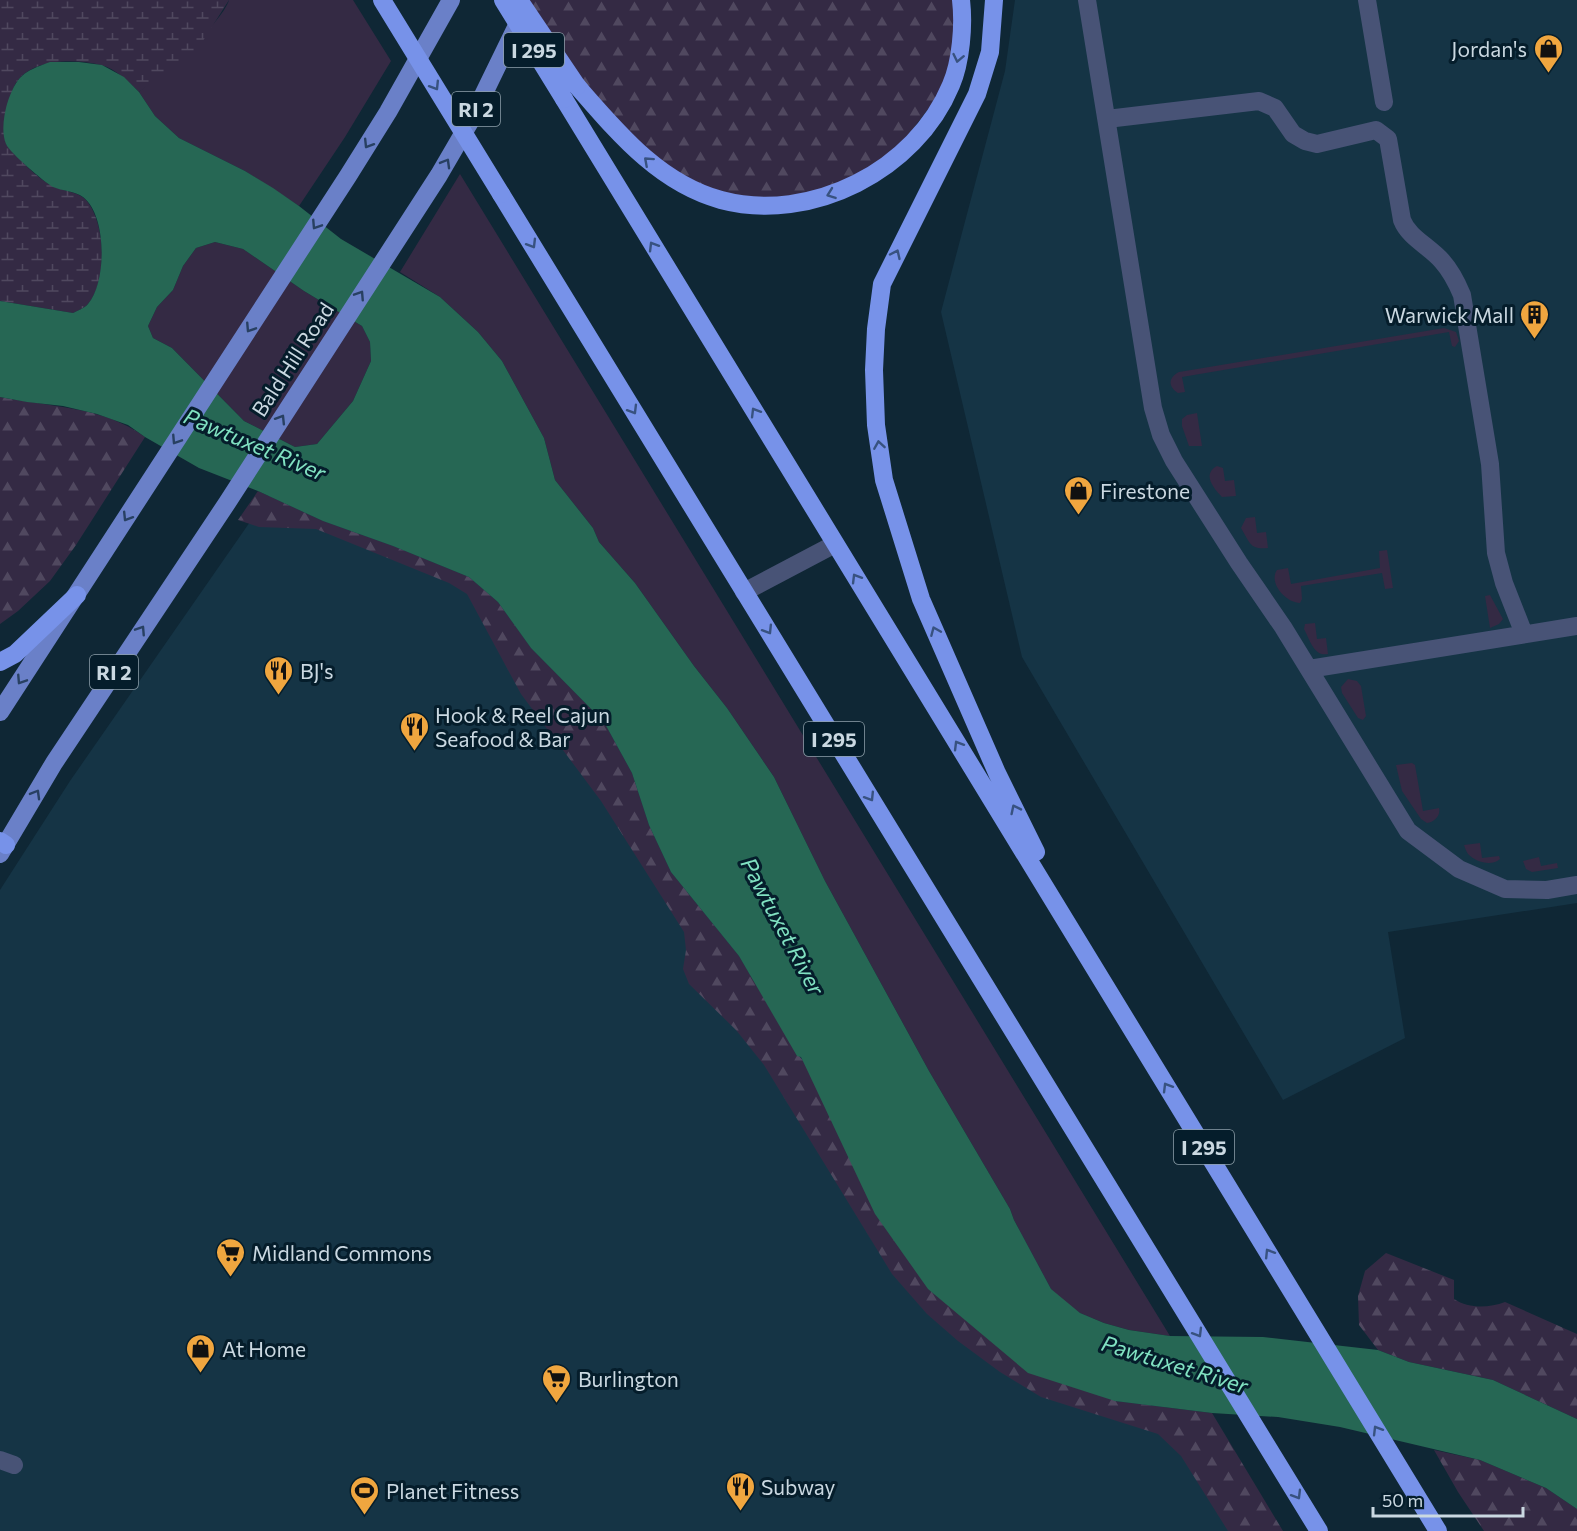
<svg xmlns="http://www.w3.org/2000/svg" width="1577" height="1531" font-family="Commissioner,sans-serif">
<defs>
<pattern id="forest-firs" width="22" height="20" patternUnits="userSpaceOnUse" patternTransform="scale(1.5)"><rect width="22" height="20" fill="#342a44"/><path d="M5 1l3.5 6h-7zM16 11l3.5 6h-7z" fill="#50485f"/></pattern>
<pattern id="wetland-marsh" width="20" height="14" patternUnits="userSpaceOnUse" patternTransform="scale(1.5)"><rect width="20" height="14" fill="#342a44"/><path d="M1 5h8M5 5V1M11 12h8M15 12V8" fill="none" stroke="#50485f"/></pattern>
</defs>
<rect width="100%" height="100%" fill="#0f2735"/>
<path fill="#153445" d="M1015,0H1577V903L1388,932L1405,1038L1283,1100L1022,657L941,312L1005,71Z
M270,493L479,570L1170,1413L1243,1531H0V890L70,781Z"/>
<path fill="#342a44" d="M229,0H353L391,61L345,137L299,206L245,171L179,138L155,116L139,92C161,74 221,25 229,0Z
M460,174L1170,1336L1129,1330L1104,1323L1080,1313L1063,1301L1051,1289L1014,1220L1010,1209L929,1071L825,881L774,777L727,708L694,666L635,583L599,542L593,528L555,480L544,438L502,361L478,332L440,297L400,272Z
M215,242L243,249L304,291L362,326L370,342L371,361L353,401L317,444L295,447L244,421L172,348L153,338L148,326L157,307L173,290L183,266L196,248Z
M1444,328L1456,332L1459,341L1455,347L1452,346L1449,332L1182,377L1185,392L1178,393C1167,386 1169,377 1179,372Z
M1197,413L1202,446H1189L1182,426V419L1187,415Z
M1217,466L1223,468L1225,481L1234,480L1236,496L1222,497C1213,488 1202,474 1217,466Z
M1255,517L1257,533L1266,532L1268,548C1250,550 1250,543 1241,528L1246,518Z
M1387,550L1393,588L1385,589L1382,573L1301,586L1302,599L1300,603C1286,603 1268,583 1277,570L1288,568L1291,584L1380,568L1379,551Z
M1490,595L1503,619L1499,624L1490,628L1485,596Z
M1315,623L1317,639L1326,638L1328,654C1314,657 1310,640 1304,629L1305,624Z
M1348,679L1357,681L1361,686L1366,716L1363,720L1358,718L1342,693L1341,687Z
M1412,763L1415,765L1423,811L1439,808C1441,816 1434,822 1427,823L1421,819L1402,791L1396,765Z
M1480,843L1482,858L1499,856L1500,859C1492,867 1475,862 1468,854C1466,851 1465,848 1464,845Z
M1539,857L1541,866L1557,863L1558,868L1532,872L1526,869L1523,861Z"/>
<path fill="url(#forest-firs)" d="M527,0H962L955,74L886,164L796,202L721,198L662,170L614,124Z
M0,397C49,407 103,406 145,437L76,545L50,581L18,611L0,624Z
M258,491L323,521L393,546L469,577L498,602L531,648L604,722L632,773L649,825L671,872L739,956L797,1054L1115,1401L1212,1413L1283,1531H1228L1181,1456L1158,1434L1041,1397L1000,1372L958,1341L927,1314L892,1274L764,1065L736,1030L689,984L683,969L686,950L684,932L601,801L521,694L467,594L449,583L316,529L259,527L238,520Z
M1386,1253L1454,1280V1299C1469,1309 1489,1308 1505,1302L1577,1334V1419L1493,1380L1409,1362L1378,1350L1359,1325L1358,1296L1365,1271Z
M1434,1450L1480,1460L1546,1488L1577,1509V1531H1484L1458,1492Z"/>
<path fill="url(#wetland-marsh)" d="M0,0H229L199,47L139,92C128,81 116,69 101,65C74,58 25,58 13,89C9,98 8,132 6,144C20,159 36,179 55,187C64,191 78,192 85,199C106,221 108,280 88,304C85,308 77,311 73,313L0,301Z"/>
<path fill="#266754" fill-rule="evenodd" d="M50,62H79L102,65L124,77L139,92L155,116L179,138L245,171L273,188L299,206L341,239L440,297L478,332L502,361L544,438L555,480L593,528L599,542L635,583L694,666L727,708L774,777L825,881L929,1071L1010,1209L1014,1220L1051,1289L1080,1313L1104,1323L1129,1330L1170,1336L1263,1337L1378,1350L1409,1362L1493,1380L1577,1419V1509L1546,1488L1480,1460L1340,1427L1278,1417L1212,1413L1115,1401L1028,1373L928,1289L875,1214L801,1057L797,1056L739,956L671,872L649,825L632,773L604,722L531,648L498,602L469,577L393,546L323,521L258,491L199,468L145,437L128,425L97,414L63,406L27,402L0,397V301L73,313C77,311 85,308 88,304C107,282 107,215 83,197C75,191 62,191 53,187C44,182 10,153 6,144C1,132 4,115 7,104C17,75 23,72 50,62ZM215,242L243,249L304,291L362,326L370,342L371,361L353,401L317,444L295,447L244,421L172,348L153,338L148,326L157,307L173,290L183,266L196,248Z"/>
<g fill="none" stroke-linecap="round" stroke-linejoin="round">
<path stroke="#485376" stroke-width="18" d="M1087,0L1153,408L1161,435L1174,461L1239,563L1283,627L1408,831L1459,869L1505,889L1547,890L1577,885
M1367,0L1384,102
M1107,119L1259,101L1275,108L1293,134L1305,141L1317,144L1376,130L1388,139L1402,220C1409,238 1429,246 1442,261C1451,271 1457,283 1462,295L1490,464L1496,553L1504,583L1524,634
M744,592L835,544
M1309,669L1577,626
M0,1460L14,1465"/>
<path stroke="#6a80c8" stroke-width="18" d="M0,712L348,176L388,112L451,0
M0,854L54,763L227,503L439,175L471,120L523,13"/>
<path stroke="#7792e9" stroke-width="18" d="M994,0L990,52L977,94L882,284L876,329L874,370L876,425L884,480L921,599L997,773L1036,852
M577,86C618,133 659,183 721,200C811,224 916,170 951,85C961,62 964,25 961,0
M564,99L1438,1531
M501,194L1319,1531
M0,662L15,654L77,595
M0,841L6,845"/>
<path stroke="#7792e9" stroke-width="18" d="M382,0L501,194
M503,0L564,99
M519,0L577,86"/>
</g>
<defs><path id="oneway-chevron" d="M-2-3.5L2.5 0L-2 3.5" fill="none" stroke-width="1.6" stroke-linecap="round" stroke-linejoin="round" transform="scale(1.5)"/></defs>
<g stroke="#385280">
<use href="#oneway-chevron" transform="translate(958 58) rotate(102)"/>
<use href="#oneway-chevron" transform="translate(435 86) rotate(58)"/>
<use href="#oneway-chevron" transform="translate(648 161) rotate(-138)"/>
<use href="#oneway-chevron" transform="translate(831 194) rotate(160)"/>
<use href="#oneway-chevron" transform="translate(532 244) rotate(59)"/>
<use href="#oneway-chevron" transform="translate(653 246) rotate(-121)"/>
<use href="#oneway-chevron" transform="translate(896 254) rotate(-65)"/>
<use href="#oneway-chevron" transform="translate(633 410) rotate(59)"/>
<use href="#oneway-chevron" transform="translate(755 412) rotate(-121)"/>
<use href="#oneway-chevron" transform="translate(879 445) rotate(-99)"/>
<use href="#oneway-chevron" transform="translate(856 578) rotate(-121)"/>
<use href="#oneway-chevron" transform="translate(768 630) rotate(58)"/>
<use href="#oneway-chevron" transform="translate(935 631) rotate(-113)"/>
<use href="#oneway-chevron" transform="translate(958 745) rotate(-121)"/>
<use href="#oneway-chevron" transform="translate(870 797) rotate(58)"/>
<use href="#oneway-chevron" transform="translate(1015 809) rotate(-116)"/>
<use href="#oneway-chevron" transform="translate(1167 1087) rotate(-121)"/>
<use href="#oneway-chevron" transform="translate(1269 1253) rotate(-122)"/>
<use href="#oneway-chevron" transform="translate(1198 1333) rotate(59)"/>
<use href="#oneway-chevron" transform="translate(1377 1430) rotate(-121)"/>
<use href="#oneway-chevron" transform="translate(1297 1495) rotate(59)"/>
</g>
<g stroke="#284062">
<use href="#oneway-chevron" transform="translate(368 144) rotate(122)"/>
<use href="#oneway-chevron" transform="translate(446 163) rotate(-60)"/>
<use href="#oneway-chevron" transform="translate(316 225) rotate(123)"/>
<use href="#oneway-chevron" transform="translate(360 295) rotate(-57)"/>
<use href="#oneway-chevron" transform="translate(250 328) rotate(123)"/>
<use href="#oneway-chevron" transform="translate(281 419) rotate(-58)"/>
<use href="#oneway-chevron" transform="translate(176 440) rotate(123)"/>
<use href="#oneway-chevron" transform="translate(127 517) rotate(122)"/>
<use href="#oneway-chevron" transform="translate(141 630) rotate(-57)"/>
<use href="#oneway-chevron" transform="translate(21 680) rotate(123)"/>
<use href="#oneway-chevron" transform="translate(36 794) rotate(-60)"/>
</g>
<defs>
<symbol id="shop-pin" viewBox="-11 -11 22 30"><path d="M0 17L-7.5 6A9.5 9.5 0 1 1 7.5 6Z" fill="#f0a63f" stroke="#051d2b"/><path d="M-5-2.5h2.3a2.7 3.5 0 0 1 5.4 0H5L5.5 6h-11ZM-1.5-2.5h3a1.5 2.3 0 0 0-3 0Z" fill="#111"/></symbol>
<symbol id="building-pin" viewBox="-11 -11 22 30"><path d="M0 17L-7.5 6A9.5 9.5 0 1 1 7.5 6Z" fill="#f0a63f" stroke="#051d2b"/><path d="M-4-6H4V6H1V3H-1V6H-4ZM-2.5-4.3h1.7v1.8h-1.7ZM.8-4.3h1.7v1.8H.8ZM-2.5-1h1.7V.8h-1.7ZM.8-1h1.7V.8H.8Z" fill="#111"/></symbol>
<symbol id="restaurant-pin" viewBox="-11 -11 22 30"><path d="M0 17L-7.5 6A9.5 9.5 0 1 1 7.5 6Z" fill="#f0a63f" stroke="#051d2b"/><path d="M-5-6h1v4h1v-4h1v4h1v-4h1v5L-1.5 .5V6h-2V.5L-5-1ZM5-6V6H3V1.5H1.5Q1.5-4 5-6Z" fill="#111"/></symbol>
<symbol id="supermarket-pin" viewBox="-11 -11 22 30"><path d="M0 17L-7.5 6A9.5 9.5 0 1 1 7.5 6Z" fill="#f0a63f" stroke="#051d2b"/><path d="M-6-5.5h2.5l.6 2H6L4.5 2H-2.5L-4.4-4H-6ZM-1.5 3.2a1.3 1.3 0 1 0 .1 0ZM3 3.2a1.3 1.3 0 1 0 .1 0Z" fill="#111"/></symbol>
<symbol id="stadium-pin" viewBox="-11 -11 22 30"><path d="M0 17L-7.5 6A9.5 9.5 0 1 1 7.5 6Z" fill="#f0a63f" stroke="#051d2b"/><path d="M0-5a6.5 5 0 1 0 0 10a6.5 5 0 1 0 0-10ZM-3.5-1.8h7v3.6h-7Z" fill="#111"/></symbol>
</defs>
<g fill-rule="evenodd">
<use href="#shop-pin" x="1532" y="32" width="33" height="45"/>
<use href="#building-pin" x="1518" y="298" width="33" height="45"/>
<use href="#shop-pin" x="1062" y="474" width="33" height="45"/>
<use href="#restaurant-pin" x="262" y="654" width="33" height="45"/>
<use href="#restaurant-pin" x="398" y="710" width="33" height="45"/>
<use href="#supermarket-pin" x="214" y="1236" width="33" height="45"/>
<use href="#shop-pin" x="184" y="1332" width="33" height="45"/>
<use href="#supermarket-pin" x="540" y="1362" width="33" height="45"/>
<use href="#restaurant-pin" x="724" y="1470" width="33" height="45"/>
<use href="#stadium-pin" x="348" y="1474" width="33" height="45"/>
</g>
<g text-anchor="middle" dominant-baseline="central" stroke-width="6" stroke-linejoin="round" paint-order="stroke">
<g fill="#051d2b" stroke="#8fa0aa" stroke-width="1.5">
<rect x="504" y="33" width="60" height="34" rx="4.5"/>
<rect x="452" y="92" width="48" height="34" rx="4.5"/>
<rect x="90" y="655" width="48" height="34" rx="4.5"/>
<rect x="804" y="722" width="60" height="34" rx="4.5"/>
<rect x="1174" y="1130" width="60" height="34" rx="4.5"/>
</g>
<g font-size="20" font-weight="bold" fill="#cad8e1">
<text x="534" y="50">I 295</text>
<text x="476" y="109">RI 2</text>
<text x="114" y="672">RI 2</text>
<text x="834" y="739">I 295</text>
<text x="1204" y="1147">I 295</text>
</g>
<g font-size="21" fill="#cad8e1" stroke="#051d2b" text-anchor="start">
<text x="1527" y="48" text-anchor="end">Jordan's</text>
<text x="1514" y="314" text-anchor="end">Warwick Mall</text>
<text x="1100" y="490">Firestone</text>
<text x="300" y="670">BJ's</text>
<text x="435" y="714">Hook &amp; Reel Cajun<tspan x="435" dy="24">Seafood &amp; Bar</tspan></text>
<text x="252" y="1252">Midland Commons</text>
<text x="222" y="1348">At Home</text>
<text x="578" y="1378">Burlington</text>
<text x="761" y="1486">Subway</text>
<text x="386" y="1490">Planet Fitness</text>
</g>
<g font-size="21" fill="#cad8e1" stroke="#051d2b">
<text transform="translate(292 359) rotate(-57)">Bald Hill Road</text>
</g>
<g font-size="22" font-style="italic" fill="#81e2c2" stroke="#051d2b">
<text transform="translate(255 444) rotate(23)">Pawtuxet River</text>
<text transform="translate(783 926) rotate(62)">Pawtuxet River</text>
<text transform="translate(1175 1364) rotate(17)">Pawtuxet River</text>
</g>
</g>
<path d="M1373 1507v9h150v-9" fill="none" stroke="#cad8e1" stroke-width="3"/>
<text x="1382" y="1507" font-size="18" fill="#cad8e1" stroke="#051d2b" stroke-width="4.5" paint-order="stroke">50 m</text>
</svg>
